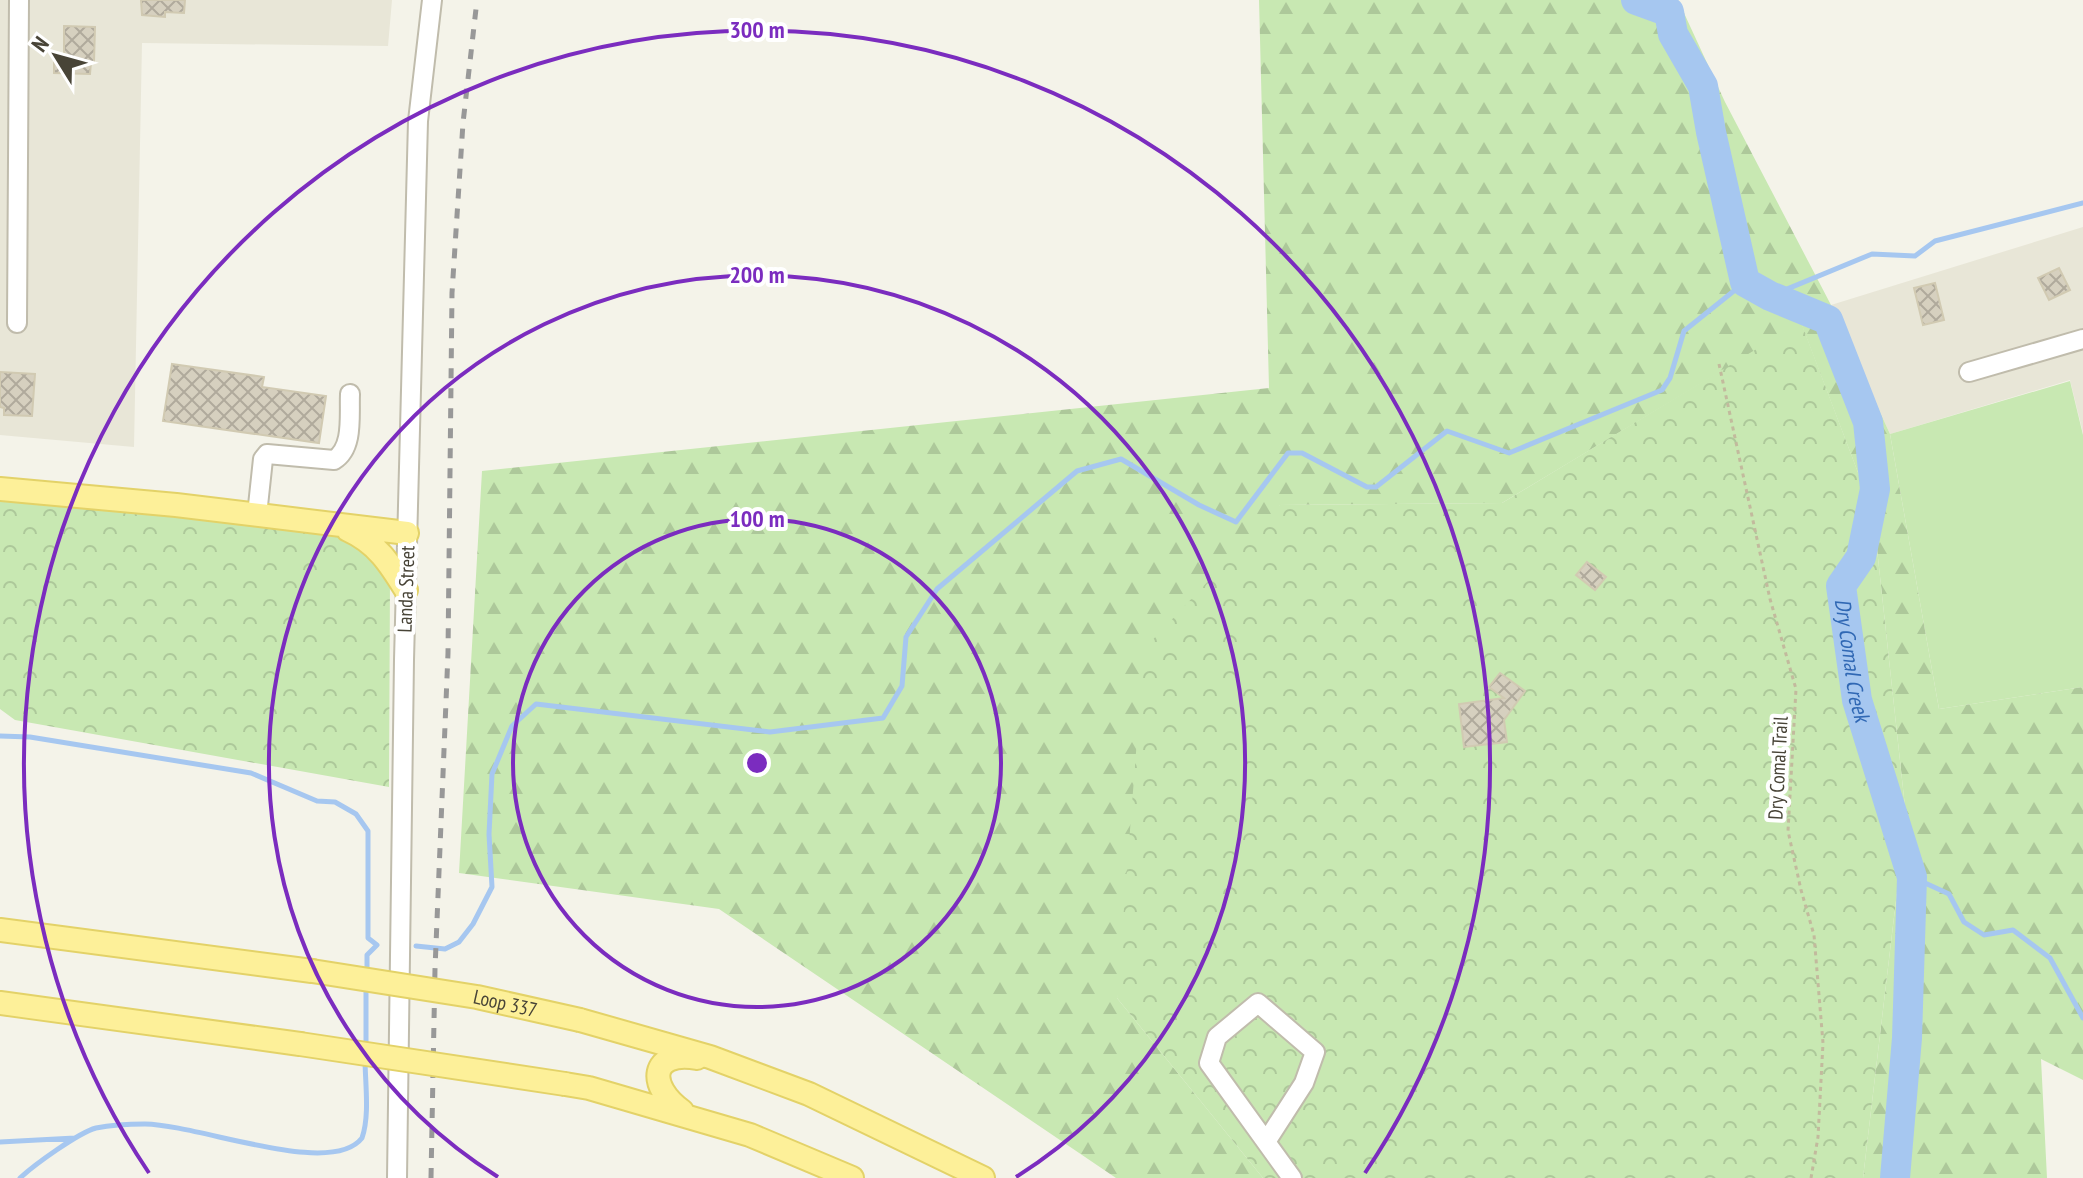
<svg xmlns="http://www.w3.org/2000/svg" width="2083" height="1178" font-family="'PT Sans Narrow',sans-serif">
<defs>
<pattern id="forest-firs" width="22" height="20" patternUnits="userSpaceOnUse" patternTransform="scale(2)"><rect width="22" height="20" fill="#c8e8b2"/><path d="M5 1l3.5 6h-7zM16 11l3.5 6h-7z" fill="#adc89a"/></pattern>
<pattern id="park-crowns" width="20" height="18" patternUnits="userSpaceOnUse" patternTransform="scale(2)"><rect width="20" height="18" fill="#c8e8b2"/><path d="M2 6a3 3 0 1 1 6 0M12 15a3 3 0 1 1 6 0" fill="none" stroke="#adc89a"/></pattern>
<pattern id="building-cross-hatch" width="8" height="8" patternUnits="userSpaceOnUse" patternTransform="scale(2)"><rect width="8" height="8" fill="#d6d0bf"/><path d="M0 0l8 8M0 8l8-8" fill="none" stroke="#b0aa9c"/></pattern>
</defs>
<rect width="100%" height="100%" fill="#f4f3e9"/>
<path fill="#e8e6d7" d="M0,0H392L388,46L142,43L134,447L0,435Z
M2083,227V433L2070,380L1890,434L1831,305Z"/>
<path fill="#c8e8b2" d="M2070,381L2083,435V687L1939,709L1890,434Z"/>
<path fill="url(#forest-firs)" d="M1259,0H1678L1725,102L1831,305L1890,434L1939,709L2083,687V1080L2041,1059L2047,1178H1863L1906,816L1873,512L1801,323L1502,503L1280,505L1117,998L1263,1178H1116L719,909L459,873L482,471L1269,388Z"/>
<path fill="url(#park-crowns)" d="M1801,322L1873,512L1906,816L1863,1178H1263L1117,998L1144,649L1280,505L1502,503Z
M0,501L322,530L359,544L390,579L389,787L15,720L0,709Z"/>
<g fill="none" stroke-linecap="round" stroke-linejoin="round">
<path stroke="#a6c7f0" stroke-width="5" d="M1770,296L1872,254L1915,256L1935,241L2083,203
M0,736L30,737L251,773L317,801L335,802L356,814L368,831V938L377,945L367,955V972
M1912,877L1949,894L1964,922L1984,935L2013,930L2050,958L2083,1018
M416,946L445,949L459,942L473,924L492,887L489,834L492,774L512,726L536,704L770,732L883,718L902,686L906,637L937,589L1077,471L1121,459L1199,505L1236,522L1288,453H1302L1367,487H1376L1447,431L1509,453L1662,390L1670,378L1684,331L1745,282
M366,1048V986
M0,1142L75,1138
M20,1178C34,1165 78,1133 96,1128C111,1125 130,1124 145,1124C201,1125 331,1178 362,1138C370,1115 365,1083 365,1058"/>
<path stroke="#a6c7f0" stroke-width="30" id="s1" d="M1636,0L1669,12L1673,34L1703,86L1711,132L1745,282L1770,296L1828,320L1868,422L1875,489L1861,557L1841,586L1857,700L1912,877L1907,1038L1895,1178"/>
</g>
<path fill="url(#building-cross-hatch)" stroke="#d1cab2" stroke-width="2" d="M141,0H185L184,13L165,12V17L142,15Z
M64,26L95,27L94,62H91L90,74L54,73V55H64Z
M2059,268L2070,290L2049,300L2038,278Z
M1935,283L1944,320L1923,325L1914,288Z
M172,364L264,377L262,387L326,396L319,443L163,421Z
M0,372L35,374L32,416L4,415V408L0,407Z
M1587,562L1606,577L1595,590L1576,575Z
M1500,673L1525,691L1504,720L1507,742L1464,747L1459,704L1504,698L1489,687Z"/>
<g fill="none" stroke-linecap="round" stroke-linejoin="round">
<defs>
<path id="minor" d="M17,323L19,0
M1969,372L2083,339
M257,515L263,459L267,454L334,460C354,448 349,415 350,394
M1266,1142L1304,1083L1315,1052L1258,1003L1217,1037L1209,1063L1292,1178
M397,1178L404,660L418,121L432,0"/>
<path id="major" d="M0,489L176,505L407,533
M348,530C377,543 390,564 406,590
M0,930L312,971
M0,1003L300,1044
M580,1020L710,1057L809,1094L983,1178
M565,1084L589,1088L750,1135L852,1178
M682,1111C647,1086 650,1050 697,1058"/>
</defs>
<use href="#minor" stroke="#c0bcac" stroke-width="22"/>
<use href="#major" stroke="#e3d268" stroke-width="26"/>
<path stroke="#c2ba9d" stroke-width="3" stroke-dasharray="4 4" stroke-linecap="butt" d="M1719,364L1770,599L1796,689L1788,831L1801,890L1814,935L1823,1043L1818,1137L1811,1178"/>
<use href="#minor" stroke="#fff" stroke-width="18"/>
<use href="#major" stroke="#fdf099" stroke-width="22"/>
<path stroke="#989898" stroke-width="5" stroke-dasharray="10 10" stroke-linecap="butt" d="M431,1178L435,969L448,653L452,293L463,123L477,0"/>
<defs>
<g id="major-bridge">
<path id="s2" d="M312,971L477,997L580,1020"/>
<path d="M300,1044L565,1084"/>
</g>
</defs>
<use href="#major-bridge" stroke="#e3d268" stroke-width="26" stroke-linecap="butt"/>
<use href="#major-bridge" stroke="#fdf099" stroke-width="22"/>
</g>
<g fill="none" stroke="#7b2cbf" stroke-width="4">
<circle cx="757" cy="763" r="244"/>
<path d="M498 1177A488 488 0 1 1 1016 1177"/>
<path d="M149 1173A733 733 0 1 1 1365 1173"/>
</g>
<g text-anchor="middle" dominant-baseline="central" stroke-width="8" stroke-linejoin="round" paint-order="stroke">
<g font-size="20" fill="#484437" stroke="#fff">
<text transform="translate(406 589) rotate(-88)">Landa Street</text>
<text transform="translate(1778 768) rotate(-87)">Dry Comal Trail</text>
<text stroke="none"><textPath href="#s2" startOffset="196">Loop 337</textPath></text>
</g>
<g font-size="22" font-style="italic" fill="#3068b4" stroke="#fff">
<text stroke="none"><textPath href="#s1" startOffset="766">Dry Comal Creek</textPath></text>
</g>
</g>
<circle cx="757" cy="763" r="12" fill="#7b2cbf" stroke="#fff" stroke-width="4"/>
<g font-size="24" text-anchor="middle" font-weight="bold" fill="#7b2cbf" stroke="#fff" stroke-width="8" stroke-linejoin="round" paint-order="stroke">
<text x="757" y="38">300 m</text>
<text x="757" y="283">200 m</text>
<text x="757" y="527">100 m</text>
</g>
<g transform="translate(56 56) rotate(307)" stroke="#ffffff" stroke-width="6" paint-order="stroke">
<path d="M0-6L14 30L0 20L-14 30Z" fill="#484437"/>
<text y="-12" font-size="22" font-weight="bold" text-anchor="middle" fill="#484437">N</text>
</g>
</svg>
